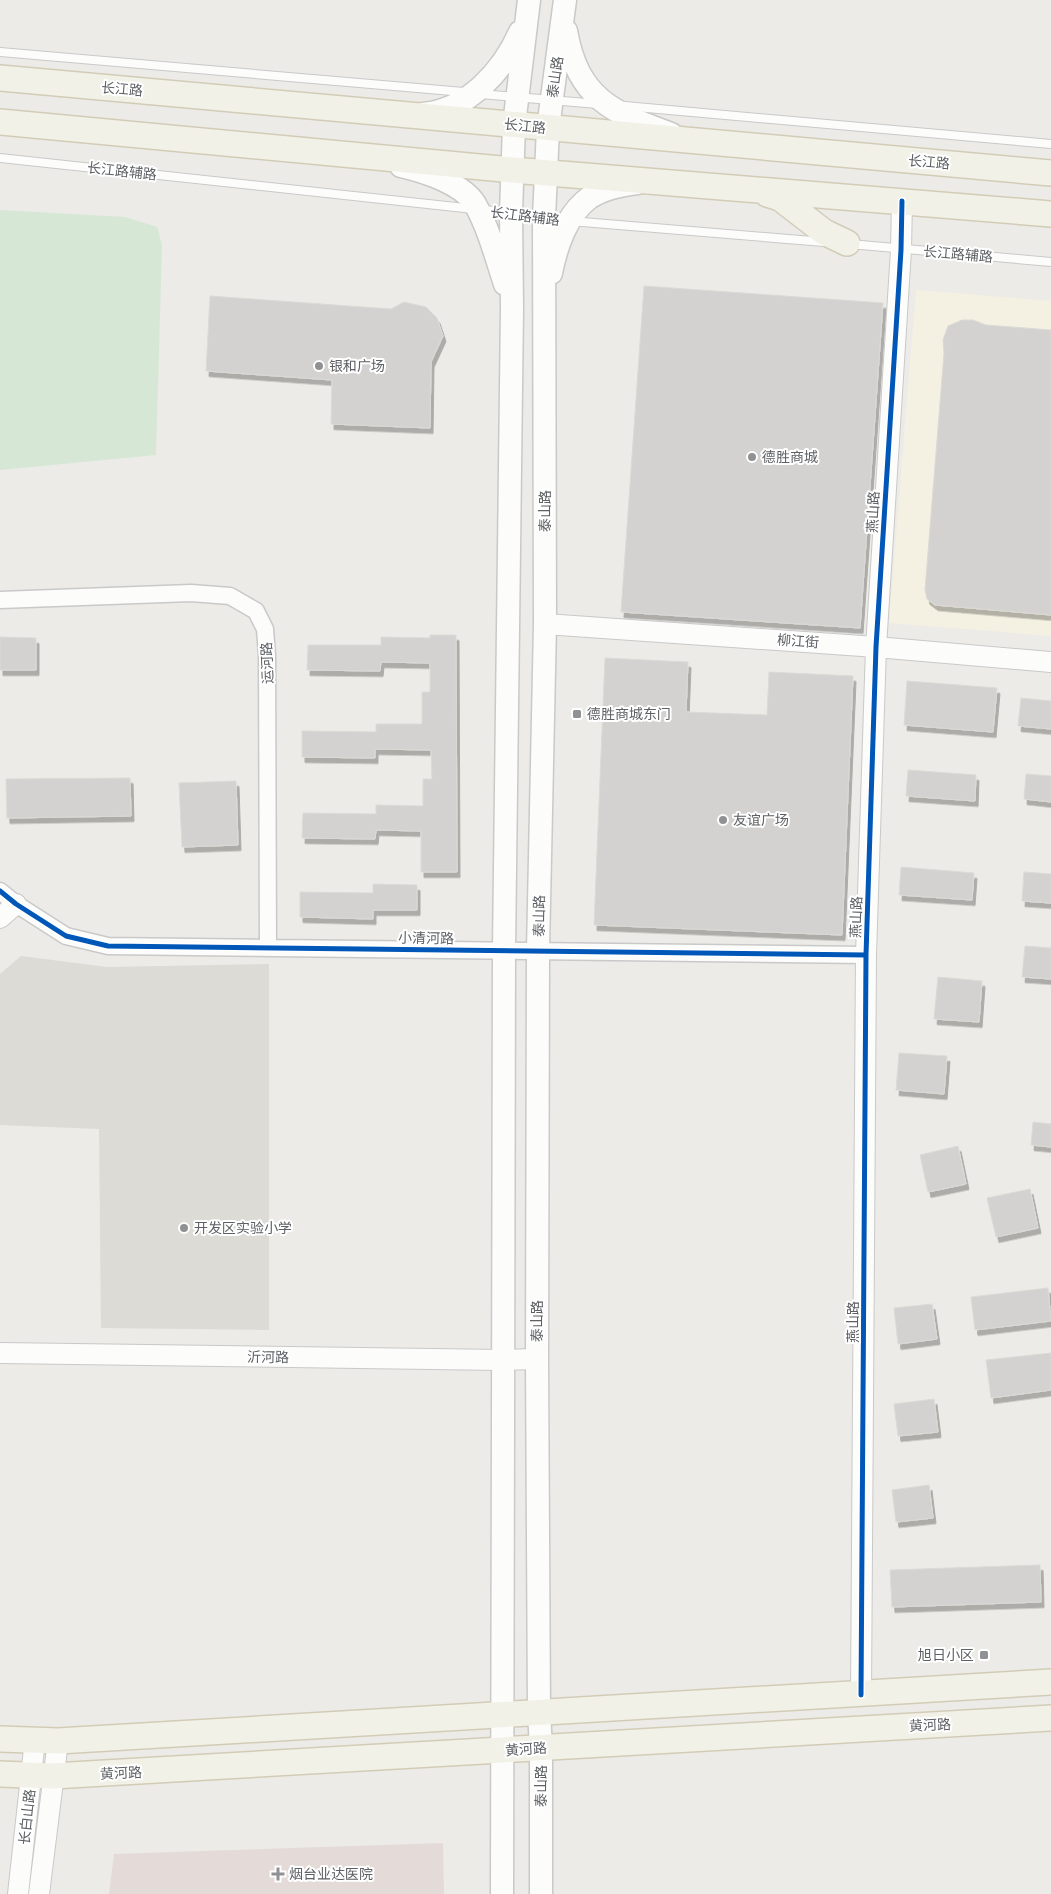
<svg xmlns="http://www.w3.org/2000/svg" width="1051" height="1894" font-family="Helvetica,'Noto Sans SC',sans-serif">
<defs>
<filter id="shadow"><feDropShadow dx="3" dy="5.5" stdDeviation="0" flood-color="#0004"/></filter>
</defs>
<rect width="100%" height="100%" fill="#ecebe7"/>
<path fill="#f4f1e2" d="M916,290L1051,301V636L889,623Z"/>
<path fill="#dcdbd5" d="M21,956L107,967L269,964V1330L101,1328L99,1129L0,1125V974Z"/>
<path fill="#e4dbd8" d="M443,1843L444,1894H109L114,1854Z"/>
<path fill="#d6e7d5" d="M0,210L125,217L157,227L162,245L156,455L0,470Z"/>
<path fill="#d3d2d0" stroke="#dbdad6" filter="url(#shadow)" d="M644,286L883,303L860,628L621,612Z
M210,296L391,309L404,302L426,307L437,318L443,336L431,362L430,428L331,424L332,380L206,371Z
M962,320H973L986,325L1051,330V615L935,605L927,599L925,590L944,353L943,340L948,326Z
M430,635H456L457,872H421V831L376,830L375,839L302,838L303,813L376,814V805L423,806V779H432L431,750L375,749V758L302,757V731L376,732V724H422V692H430V663L381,662L380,671L307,670L308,645H381V637L430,638Z
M0,637L36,638V670H0Z
M605,658L688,662L686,712L767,715L769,672L853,676L842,935L594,925Z
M907,681L997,688L993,732L904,725Z
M1021,698L1051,701V729L1018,726Z
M908,770L976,775L975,801L906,796Z
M1026,774L1051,776V802L1024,799Z
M130,778L131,816L7,818L6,779Z
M236,781L238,845L182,847L179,783Z
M901,867L974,873L972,900L899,895Z
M1024,872L1051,874V903L1022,901Z
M373,884L417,885V910H373V919L300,917V892L373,893Z
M1025,946L1051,948V979L1022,977Z
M938,977L982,981L979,1022L934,1019Z
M899,1053L947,1056L944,1094L896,1090Z
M1033,1122L1051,1124V1147L1031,1145Z
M958,1146L966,1184L928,1192L920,1155Z
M1030,1189L1038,1228L996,1237L987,1198Z
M1048,1288L1051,1321L975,1330L971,1297Z
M932,1304L937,1339L898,1344L894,1308Z
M1051,1353V1390L991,1398L986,1360Z
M934,1399L938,1432L898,1436L894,1404Z
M929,1485L933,1518L896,1522L892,1490Z
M1040,1565L1041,1602L892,1607L890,1570Z"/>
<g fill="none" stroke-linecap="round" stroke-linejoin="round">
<defs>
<path id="service" d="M0,52L464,92
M480,94L598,104
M625,106L1051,144
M0,158L511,213L570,221L824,242
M850,244L1051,262"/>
<path id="minor" d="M0,600L191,593L230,596L256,611L265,629L267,655L268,948
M0,891L16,904L66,936L108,946L866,955"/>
<path id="tertiary" d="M545,624L876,647L1051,662
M0,918L16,904
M0,1353L502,1360L537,1359
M861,1695L866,955L876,647L901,250L902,201
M18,1894L35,1740
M39,1894L58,1741"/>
<path id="secondary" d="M566,31C578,99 612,112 671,134
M423,114C468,110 503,71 520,32
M401,166C423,171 462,183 475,204C489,229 496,257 505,284
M551,273C556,247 567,214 589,198C602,189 621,185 637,183
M502,1894L504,950L512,308L511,213L514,125L529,0
M541,1894V1748L539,1712L537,1359L538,950L545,624L544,218L548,128L565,0"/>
<path id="primary" d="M0,78L1051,173
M0,122L512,170L1051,214
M767,194L780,198L824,232L847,243
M0,1739L58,1741L1051,1682
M0,1774L53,1776L1051,1718"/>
</defs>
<use href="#service" stroke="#c9c9c9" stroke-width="10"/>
<use href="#minor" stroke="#c9c9c9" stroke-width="19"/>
<use href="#tertiary" stroke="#c9c9c9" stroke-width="22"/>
<use href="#secondary" stroke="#c9c9c8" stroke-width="25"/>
<use href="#primary" stroke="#d2ccb7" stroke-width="28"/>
<use href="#service" stroke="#fcfcfb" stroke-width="8"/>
<use href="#minor" stroke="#fcfcfb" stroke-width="16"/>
<use href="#tertiary" stroke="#fcfcfb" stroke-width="20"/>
<use href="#secondary" stroke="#fcfcfb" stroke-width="22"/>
<use href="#primary" stroke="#f2f1e8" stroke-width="25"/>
<defs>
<path id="cycleway" d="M0,891L16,904L66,936L108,946L866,955
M861,1695L866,955L876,647L901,250L902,201"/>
</defs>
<use href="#cycleway" stroke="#fff" stroke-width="8"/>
<use href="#cycleway" stroke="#0057b8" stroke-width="5"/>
</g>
<g fill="#8f9192" stroke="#fff" stroke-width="2">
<circle cx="319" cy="366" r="5"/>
<circle cx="752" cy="457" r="5"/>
<rect x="572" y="709" width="10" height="10" rx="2.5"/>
<circle cx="723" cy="820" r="5"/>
<circle cx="184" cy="1228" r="5"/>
<rect x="979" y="1650" width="10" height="10" rx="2.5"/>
<path d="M275.5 1866.5h5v5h5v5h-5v5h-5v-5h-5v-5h5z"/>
</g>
<g text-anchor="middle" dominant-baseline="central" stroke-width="4" stroke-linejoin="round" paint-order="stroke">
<g font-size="14" fill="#5d6064" stroke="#fff">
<text transform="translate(555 77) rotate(-82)">泰山路</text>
<text transform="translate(122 89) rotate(5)">长江路</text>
<text transform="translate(525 126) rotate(6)">长江路</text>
<text transform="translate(929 162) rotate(5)">长江路</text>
<text transform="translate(122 171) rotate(6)">长江路辅路</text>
<text transform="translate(525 216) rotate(7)">长江路辅路</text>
<text transform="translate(958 254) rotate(5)">长江路辅路</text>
<text transform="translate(545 511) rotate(-90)">泰山路</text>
<text transform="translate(873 512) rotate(-87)">燕山路</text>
<text transform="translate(798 641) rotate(4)">柳江街</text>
<text transform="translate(267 663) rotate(-92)">运河路</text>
<text transform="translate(539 916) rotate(-89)">泰山路</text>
<text transform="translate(856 917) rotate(-88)">燕山路</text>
<text transform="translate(426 938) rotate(1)">小清河路</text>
<text transform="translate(537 1321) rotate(-90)">泰山路</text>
<text transform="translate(853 1322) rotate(-90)">燕山路</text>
<text transform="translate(268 1357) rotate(1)">沂河路</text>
<text transform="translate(930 1725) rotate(-3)">黄河路</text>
<text transform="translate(526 1749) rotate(-4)">黄河路</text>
<text transform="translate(121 1773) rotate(-3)">黄河路</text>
<text transform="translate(541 1786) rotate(-90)">泰山路</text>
<text transform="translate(27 1817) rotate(-84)">长白山路</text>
</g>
<g font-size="14" fill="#5d6064" stroke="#fff" text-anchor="start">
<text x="329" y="366">银和广场</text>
<text x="762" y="457">德胜商城</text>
<text x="587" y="714">德胜商城东门</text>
<text x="733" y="820">友谊广场</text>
<text x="194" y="1228">开发区实验小学</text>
<text x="974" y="1655" text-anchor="end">旭日小区</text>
<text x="289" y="1874">烟台业达医院</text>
</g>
</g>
</svg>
